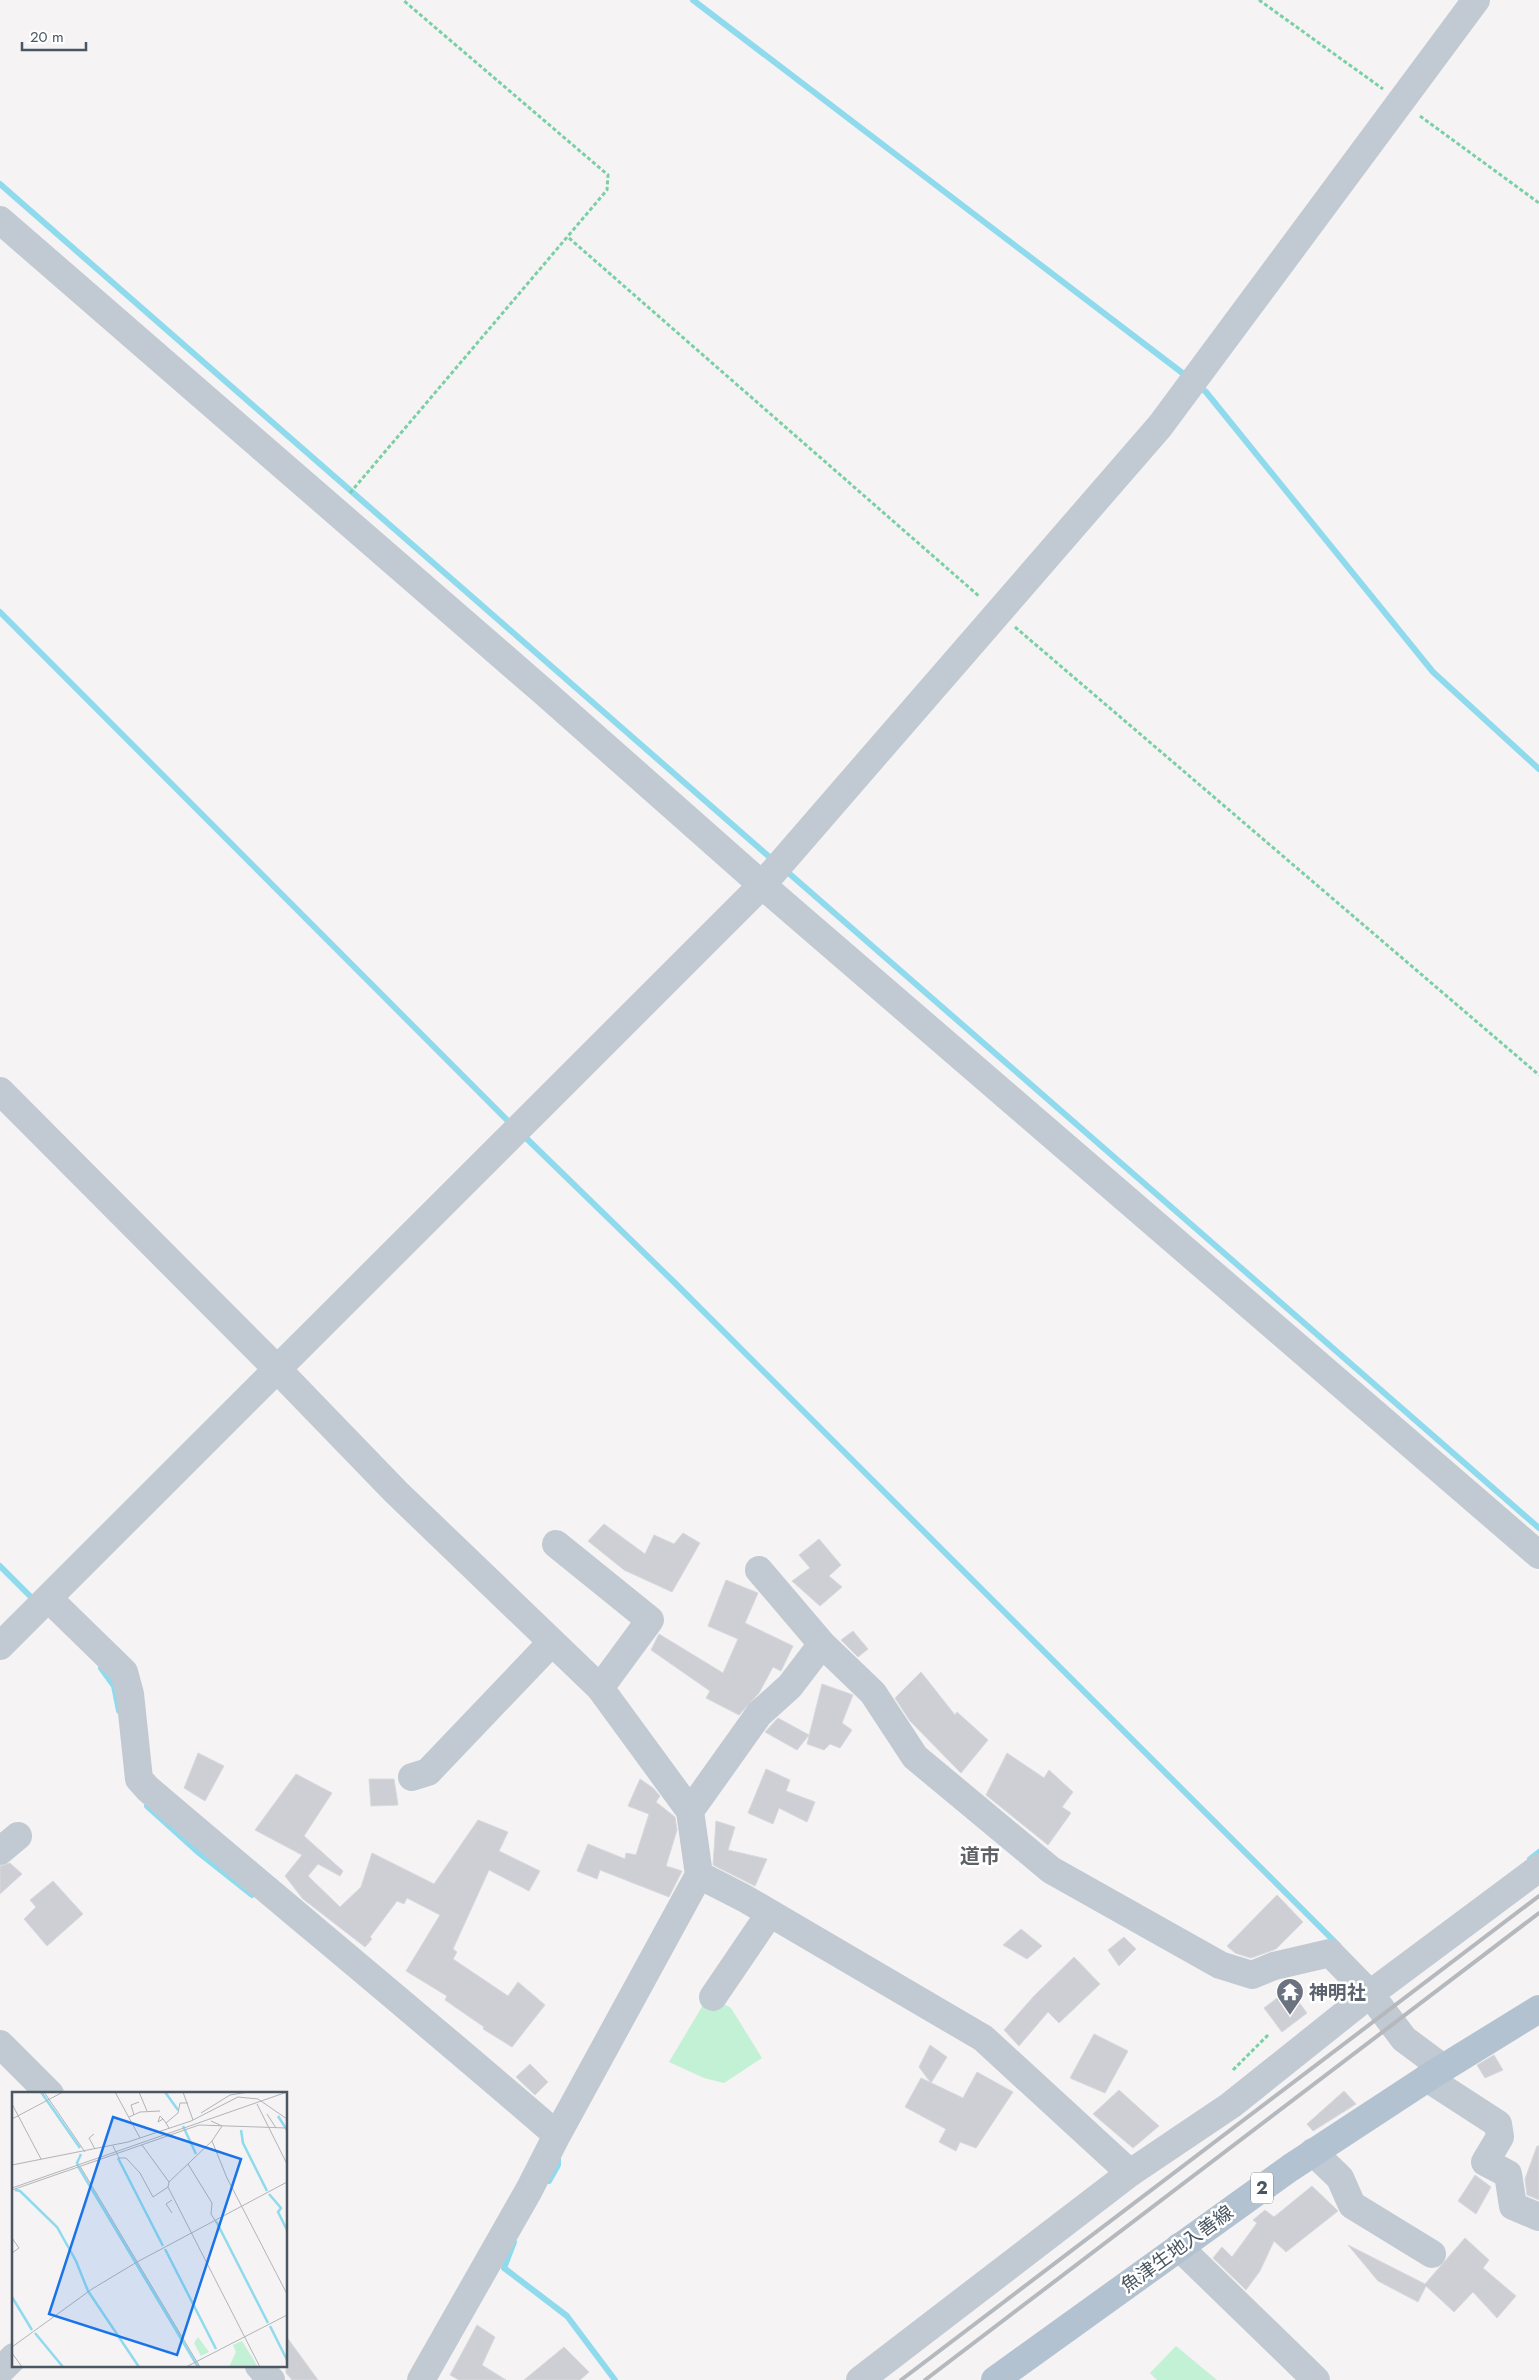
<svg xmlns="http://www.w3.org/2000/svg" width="1539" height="2380" font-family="Jost,'Noto Sans JP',sans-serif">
<rect width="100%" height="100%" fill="#f5f3f3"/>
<path fill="#c3f1d5" d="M709,1995L731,2008L762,2058L724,2083L704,2078L669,2062Z
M1176,2346L1217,2380H1157L1150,2373Z"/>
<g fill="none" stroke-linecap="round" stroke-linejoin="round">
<path stroke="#90daee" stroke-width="6" d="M693,0L1189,378
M0,184L774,861
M1198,386L1206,392L1433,672L1539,769
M0,612L513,1126
M784,869L1539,1528
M523,1135L674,1282L1338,1945
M0,1566L36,1602
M101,1668L114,1686L119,1711
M147,1806L199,1853L252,1895
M1530,1859L1539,1852
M549,2181L558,2165V2156
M514,2242L504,2268L567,2316L615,2380"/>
</g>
<path fill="#cdcfd5" stroke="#d7d9de" d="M604,1524L645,1554L654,1535L674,1544L683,1533L700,1543L672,1592L624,1570L588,1541Z
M819,1539L841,1565L829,1576L842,1587L820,1606L792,1581L810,1568L799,1555Z
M726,1580L758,1593L745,1623L793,1646L781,1671L773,1667L759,1693L739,1715L706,1698L710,1691L651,1650L659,1634L723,1673L738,1639L708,1626Z
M853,1631L868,1649L858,1657L841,1640Z
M921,1672L955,1715L957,1712L988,1740L961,1773L910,1721L895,1698Z
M822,1684L853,1695L842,1723L852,1730L840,1748L830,1744L824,1750L807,1744Z
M778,1718L809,1735L797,1750L765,1732Z
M198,1753L224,1766L205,1801L184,1788Z
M1007,1753L1044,1778L1049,1770L1073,1792L1062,1807L1071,1813L1048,1845L986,1795Z
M766,1769L790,1780L786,1791L815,1802L807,1822L779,1808L773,1824L748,1813Z
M296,1774L332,1793L304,1836L343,1871L340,1876L318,1864L308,1876L340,1907L361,1887L372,1853L434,1884L478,1820L508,1832L499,1851L540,1871L529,1891L489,1870L453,1949L457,1952L453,1959L508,1996L518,1982L545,2005L512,2047L483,2029L484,2027L445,2000L447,1996L406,1971L440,1915L407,1898L404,1904L397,1901L370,1937L372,1939L365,1947L303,1899L285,1876L302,1855L255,1830Z
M369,1779H394L398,1805L371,1806Z
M640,1779L653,1788L660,1796L656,1802L675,1817L677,1830L666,1866L682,1871L669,1897L600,1870L597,1879L577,1871L588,1844L625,1859L626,1853L636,1855L649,1814L628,1806Z
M716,1821L735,1827L728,1850L767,1859L755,1886L713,1865Z
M10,1863L22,1874L0,1894V1866Z
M53,1881L83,1914L47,1946L24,1919L36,1907L30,1900Z
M1277,1895L1303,1922L1276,1949L1251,1958L1235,1953L1227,1946Z
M1021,1929L1042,1946L1027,1959L1003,1945Z
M1124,1937L1136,1949L1119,1966L1108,1950Z
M1074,1957L1100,1984L1059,2023L1048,2012L1019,2046L1004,2030L1034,1996Z
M1289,1989L1307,2013L1282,2032L1264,2008Z
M1094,2034L1128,2051L1105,2093L1070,2078Z
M930,2045L947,2057L931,2083L919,2067Z
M1494,2055L1503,2070L1485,2078L1477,2065Z
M530,2064L548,2082L535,2095L516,2077Z
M977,2072L1013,2092L976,2148L960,2142L956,2151L939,2142L946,2129L905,2107L921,2078L963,2098Z
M1119,2090L1159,2126L1133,2148L1093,2114Z
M1344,2091L1356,2104L1313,2131L1307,2124Z
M1537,2146H1539V2200L1527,2195L1525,2179Z
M1475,2175L1491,2187L1476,2214L1458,2201Z
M1312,2186L1338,2211L1286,2252L1274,2241L1260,2271L1246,2290L1213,2258L1222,2247L1232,2257L1257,2223L1253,2220L1265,2210L1274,2217Z
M1465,2238L1489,2260L1483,2268L1516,2296L1497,2318L1473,2292L1454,2312L1426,2286L1418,2302L1378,2281L1348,2245L1425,2284Z
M477,2325L495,2337L482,2365L506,2380H459L450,2375Z
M286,2336L318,2380H292L286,2373Z
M564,2347L589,2372L580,2380H524Z"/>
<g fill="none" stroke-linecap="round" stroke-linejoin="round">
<path stroke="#7ad0a6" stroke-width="3" stroke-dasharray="4 2.5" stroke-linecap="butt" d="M1259,0L1383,89
M1420,116L1539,203
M569,238L980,597
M350,493L607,190L608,175L403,0
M1015,627L1539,1075
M1233,2070L1268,2035"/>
<path stroke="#c1cad2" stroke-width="28" d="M0,220L545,693L762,885L1539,1555
M0,1091L278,1370L396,1492L600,1688L690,1811L699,1875L557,2135L529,2190L421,2380
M556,1544L650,1620L600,1688
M759,1570L822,1644
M48,1598L124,1672L130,1694L139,1779L148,1789C284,1905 422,2018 557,2135
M0,1646L762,885L1160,426L1476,0
M412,1777L428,1772L552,1642
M690,1811L759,1714L790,1686L822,1644L873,1693L915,1757L1051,1870L1220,1965L1252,1975L1274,1966L1330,1953L1370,1994L1404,2039L1443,2068
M0,1851L18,1836
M699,1875L744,1898L983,2038L1130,2173
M713,1997L770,1913
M0,2044L50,2094
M1427,2078L1498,2124L1500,2137L1485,2162L1508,2174L1513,2206L1539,2217
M1313,2152L1340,2178L1352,2205L1432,2254
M1179,2247L1316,2380
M259,2366L271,2380
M0,2371L14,2357
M860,2380L1130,2173L1231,2105L1370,1994L1539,1868"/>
<path stroke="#b3c2d1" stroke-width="28" d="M995,2380L1290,2168L1435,2073L1539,2009"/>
<path stroke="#b5b8bd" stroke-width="4" d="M901,2380L1539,1896
M925,2380L1539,1913"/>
</g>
<defs>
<symbol id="temple-pin" viewBox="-11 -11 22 30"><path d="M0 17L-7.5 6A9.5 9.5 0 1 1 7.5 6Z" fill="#6b7280" stroke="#fff"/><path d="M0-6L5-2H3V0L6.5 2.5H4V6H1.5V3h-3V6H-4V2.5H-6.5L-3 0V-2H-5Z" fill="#fff"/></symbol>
</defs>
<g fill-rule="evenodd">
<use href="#temple-pin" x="1274" y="1976" width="32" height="43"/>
</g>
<g text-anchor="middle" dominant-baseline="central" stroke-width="5" stroke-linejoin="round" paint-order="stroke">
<rect fill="#fff" stroke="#808990" stroke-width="1" x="1251" y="2172.5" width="22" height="31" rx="4"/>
<g font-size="18" font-weight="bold" fill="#4a5661">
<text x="1262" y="2188">2</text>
</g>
<g font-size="19" font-weight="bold" fill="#5b616d" stroke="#fff" text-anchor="start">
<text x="1309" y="1992">神明社</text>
</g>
<g font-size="19" fill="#4a5661" stroke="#fff">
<text transform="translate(1177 2249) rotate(-36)">魚津生地入善線</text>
</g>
<g font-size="20" font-weight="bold" fill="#5f6368" stroke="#fff">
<text x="980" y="1856">道市</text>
</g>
</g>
<g transform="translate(12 2092)">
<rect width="275" height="275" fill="#f5f3f3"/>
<path d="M186,245L197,260L189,264L182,251ZM230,249L246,275H217L224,260L221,253Z" fill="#c3f1d5"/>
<path fill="none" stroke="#90daee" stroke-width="2.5" d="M29,0L68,56M153,0L166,18M266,24L275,38M171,34L184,62M229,38L231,51L255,99M69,62L65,71L67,76L186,275M106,66L151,154M3,98L8,99L45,135L64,169L76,199L127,275M257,102L269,116L266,120L275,138M204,129L256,231M153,157L204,257M0,205L20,238M258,234L275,268M23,241L51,275"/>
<path fill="none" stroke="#b1b4b9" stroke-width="1" d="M32,0L73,60M103,0L128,46M127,0L135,19M171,0L181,28M0,12L29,67M245,12L275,72M189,21L218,3L237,0M255,22L264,36M122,23L119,13L127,10M117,25L128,20L148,19M0,27L51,0M151,27L146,30L148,24L151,27L154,31M199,29L210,34L200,49L157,90L156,95L248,275M157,36L154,31L166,21L168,11H176M82,42L77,46L83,57M200,49L215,86L275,202M130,53L157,90M101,54L107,66H114L128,81L141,105L156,95M176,72L200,111L199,122L204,130M0,73L116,50L179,29L226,5L246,7L275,27M68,74L188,275M0,96L275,0M0,98L187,33L275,36M160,121L154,112L160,108M0,146L7,156L0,161M0,255L80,197L125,170L275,90M0,261L10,275M174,275L275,223"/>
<path fill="#1a73e8" fill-opacity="0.15" stroke="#1a73e8" stroke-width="2.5" d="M101,25L229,67L165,263L37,222Z"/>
<rect width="275" height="275" fill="none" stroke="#4a5661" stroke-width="2.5"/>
</g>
<path d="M22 42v8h64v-8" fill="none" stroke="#4a5661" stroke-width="2.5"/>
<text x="30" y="42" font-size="15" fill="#4a5661" stroke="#ffffff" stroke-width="4" paint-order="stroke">20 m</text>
</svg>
